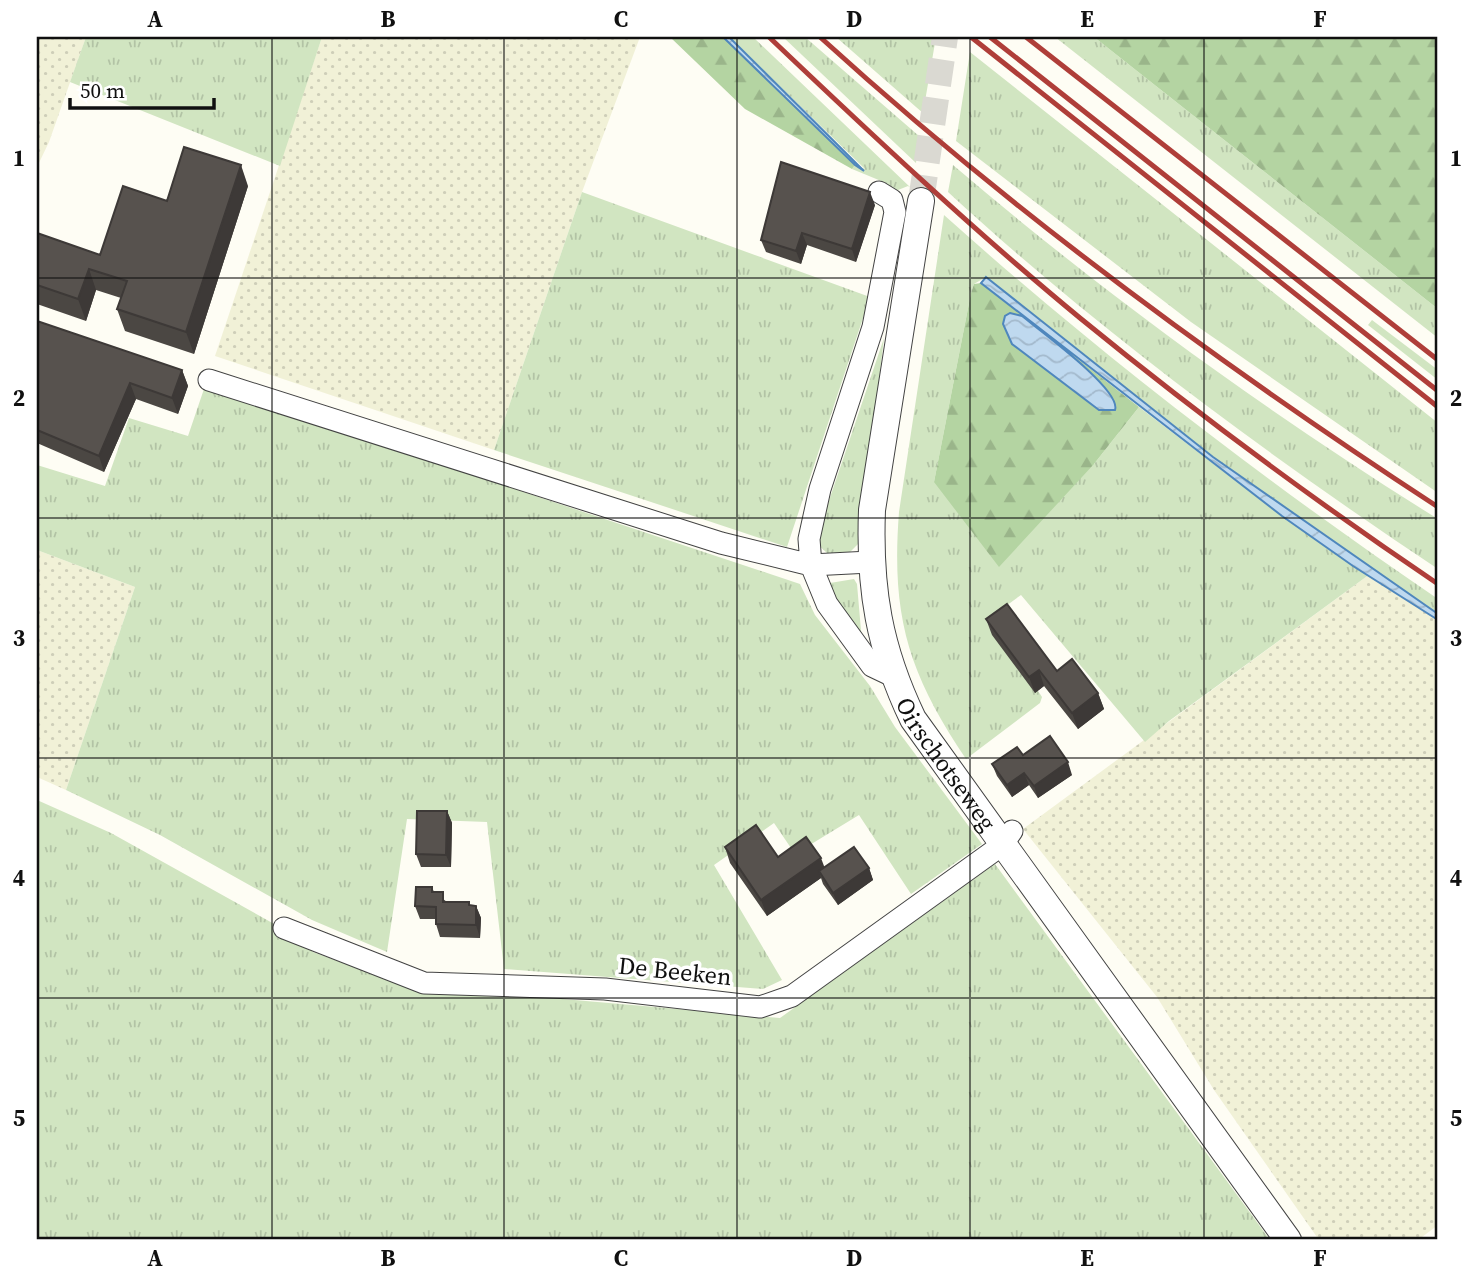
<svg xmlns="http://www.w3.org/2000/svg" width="1475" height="1277" font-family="'Source Serif 4',serif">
<defs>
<pattern id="farmland-dots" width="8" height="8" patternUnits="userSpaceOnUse" patternTransform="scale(1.75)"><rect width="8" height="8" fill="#f1f1d7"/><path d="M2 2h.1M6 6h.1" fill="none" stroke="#ceceb8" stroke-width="1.8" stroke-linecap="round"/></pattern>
<pattern id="grass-tufts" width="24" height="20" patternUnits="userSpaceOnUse" patternTransform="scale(1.75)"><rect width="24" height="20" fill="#d1e5c1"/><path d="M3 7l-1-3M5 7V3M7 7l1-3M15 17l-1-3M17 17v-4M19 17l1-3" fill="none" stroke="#b2c3a5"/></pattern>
<pattern id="forest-firs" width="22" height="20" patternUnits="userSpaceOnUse" patternTransform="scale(1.75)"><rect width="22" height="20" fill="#b4d4a2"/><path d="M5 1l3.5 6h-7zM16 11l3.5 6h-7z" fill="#9ab58a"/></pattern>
<pattern id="water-waves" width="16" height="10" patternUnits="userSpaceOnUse" patternTransform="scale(1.75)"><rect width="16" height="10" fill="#bfd9ef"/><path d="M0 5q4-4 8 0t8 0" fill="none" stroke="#a3b9cc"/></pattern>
</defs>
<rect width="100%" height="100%" fill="#fefdf4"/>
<path fill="url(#farmland-dots)" d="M37,37H86L49,142L37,167Z
M322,37H640L582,192L494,450L215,356Z
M37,550L135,587L66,790L37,777Z
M1370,574L1438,620V1225L1418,1240H1319L1214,1090L1157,997L1023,829Z"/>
<path fill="url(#grass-tufts)" d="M86,37H322L280,166L70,82Z
M729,37H753L911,188L908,186L893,192L884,189L886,183L852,169L855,165L865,169Z
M783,37H805L919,136L916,163Z
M836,37H936L923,113L916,107Z
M1055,37H1094L1438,309V338Z
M970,52L1438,423V493L1191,322L956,141Z
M953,165C1104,294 1269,414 1438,519V569C1270,457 1094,327 948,192Z
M582,192L870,297L787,547L494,450Z
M944,215C1100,355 1265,481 1438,599V614L1213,457L986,277L974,284L971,293L934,482L1094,464L1139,407L1282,516L1353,566L1370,574L1169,721L1145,742L1021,595L989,618L1042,697L1040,703L966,759C908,673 891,616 899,512Z
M1372,320L1438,370V380L1368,325Z
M884,338L860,542L849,553H827L815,542Z
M205,386L800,584L815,615L870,686L895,727L982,844L911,894L859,815L795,854L774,823L714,865L782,980L763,989L504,969L487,822L407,819L387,952L312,920L160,835L66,790L135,587L37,550V465L105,486L129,418L188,436Z
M854,579L857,584L862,642L824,584Z
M37,800L111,833L276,925L313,952L427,994L563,999L780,1018L995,864L1270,1240H37Z"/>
<path fill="url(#forest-firs)" d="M670,37H723L855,165L852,169L745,109Z
M1094,37H1438V309Z
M981,283L1139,407L1094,464L999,567L934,482L971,293L974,284Z"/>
<path fill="url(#water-waves)" stroke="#4f87bd" stroke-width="2" d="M723,37H729L864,171L855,165Z
M986,277L1213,457L1438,614V620L1353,566L1282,516L981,283Z
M1010,313L1022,316C1039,330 1122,390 1115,410H1099L1012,344L1003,324L1005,316Z"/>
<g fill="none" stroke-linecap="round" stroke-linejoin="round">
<path stroke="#dad9d2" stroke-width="26" stroke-dasharray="26 13" stroke-linecap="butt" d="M921,201L945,37"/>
<defs>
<path id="minor" d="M879,192L892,200L895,212L873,327L820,489L809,539L811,565L827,604L872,666L893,676
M209,380L721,543L811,565L870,562
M284,928L424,983L605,989L760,1007L792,996L1002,845L1012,831"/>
<g id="tertiary">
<path id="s1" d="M921,201L872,510C869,589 879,648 913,719L1288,1240"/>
</g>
</defs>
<use href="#minor" stroke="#434343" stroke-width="23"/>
<use href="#tertiary" stroke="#434343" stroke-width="28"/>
<use href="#minor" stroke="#fff" stroke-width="21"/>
<use href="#tertiary" stroke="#fff" stroke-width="26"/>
<path stroke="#af3e39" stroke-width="5" d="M769,37C870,133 972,229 1080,318C1195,412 1315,501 1438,584
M820,37C1011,211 1222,366 1438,507
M971,37L1438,407
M990,37L1438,391
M1026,37L1438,360"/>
</g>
<path fill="#4b4743" d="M248,186L194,354L125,331L117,309L121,298L96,290L86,321L37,304V233L100,255L167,201Z
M875,205L856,262L807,245L801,264L766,252L761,240Z
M37,321L182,370L188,386L178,414L136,399L104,472L37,443Z
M986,619L1057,671L1098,693L1104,709L1078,729L1044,686L1035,693L992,635Z
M1023,755L1072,775L1038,798L1029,785L1012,797L997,776L992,764Z
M447,811L452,823L451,867H421L416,854Z
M725,847L825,867L869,868L873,880L838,905L823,884L821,878L767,916L730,863Z
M432,887L434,892L447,902L476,906L481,918L480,938L440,937L436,924V919H420L415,906Z"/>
<path fill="#3d3937" d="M241,165L248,186L194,354L186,332Z
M870,192L875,205L856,262L852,249Z
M802,233L807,245L801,264L796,251Z
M89,269L96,290L86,321L78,299Z
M182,370L188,386L178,414L172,398Z
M130,383L136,399L104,472L99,456Z
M1039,670L1044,686L1035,693L1029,677Z
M1098,693L1104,709L1078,729L1072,713Z
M1068,762L1072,775L1038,798L1034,786Z
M1024,773L1029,785L1012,797L1007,785Z
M447,811L452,823L451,867L446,855Z
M821,858L827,874L819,871L821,878L767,916L761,900Z
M869,868L873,880L838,905L833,893Z
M476,906L481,918L480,938L476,925Z"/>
<path fill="#57524e" stroke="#3d3937" stroke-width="2" d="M184,147L241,165L186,332L117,309L127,281L89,269L78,299L37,285V233L100,255L123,186L167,201Z
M781,162L870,192L852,249L802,233L796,251L761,240Z
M37,321L182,370L172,398L130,383L99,456L37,430Z
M1007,604L1057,671L1072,659L1098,693L1072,713L1039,670L1029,677L986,619Z
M1050,736L1068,762L1034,786L1024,773L1007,785L992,764L1017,747L1023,755Z
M417,811H447L446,855L416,854Z
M756,825L778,857L806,837L821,858L761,900L725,847Z
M854,847L869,868L833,893L819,871Z
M416,887H432V892H443V902H469V905L476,906V925L436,924V907L415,906Z"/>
<path fill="none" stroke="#101010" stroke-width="2" stroke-opacity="0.55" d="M272,37V1240M504,37V1240M737,37V1240M970,37V1240M1204,37V1240M37,278H1438M37,518H1438M37,758H1438M37,998H1438"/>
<g text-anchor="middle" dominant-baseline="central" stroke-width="7" stroke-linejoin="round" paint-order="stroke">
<g font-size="24" fill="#101010" stroke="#fff">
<text stroke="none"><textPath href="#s1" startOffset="584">Oirschotseweg</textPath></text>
<text transform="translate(675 971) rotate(6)">De Beeken</text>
</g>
</g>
<rect width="1475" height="1277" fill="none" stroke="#ffffff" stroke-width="77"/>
<path d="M70 98v10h144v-10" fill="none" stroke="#101010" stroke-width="3.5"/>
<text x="80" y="98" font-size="21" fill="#101010" stroke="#ffffff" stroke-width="5" paint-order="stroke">50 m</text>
<rect x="38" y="38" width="1398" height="1200" fill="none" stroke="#101010" stroke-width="2.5"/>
<g font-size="23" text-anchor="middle" font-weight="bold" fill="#101010">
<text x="155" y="27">A</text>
<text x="388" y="27">B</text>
<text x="621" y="27">C</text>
<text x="854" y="27">D</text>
<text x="1087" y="27">E</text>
<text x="1320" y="27">F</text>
<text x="19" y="166">1</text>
<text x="1456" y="166">1</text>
<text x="19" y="406">2</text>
<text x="1456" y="406">2</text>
<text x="19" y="646">3</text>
<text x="1456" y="646">3</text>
<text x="19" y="886">4</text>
<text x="1456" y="886">4</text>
<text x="19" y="1126">5</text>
<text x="1456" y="1126">5</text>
<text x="155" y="1266">A</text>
<text x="388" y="1266">B</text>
<text x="621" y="1266">C</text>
<text x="854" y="1266">D</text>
<text x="1087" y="1266">E</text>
<text x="1320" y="1266">F</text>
</g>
</svg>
